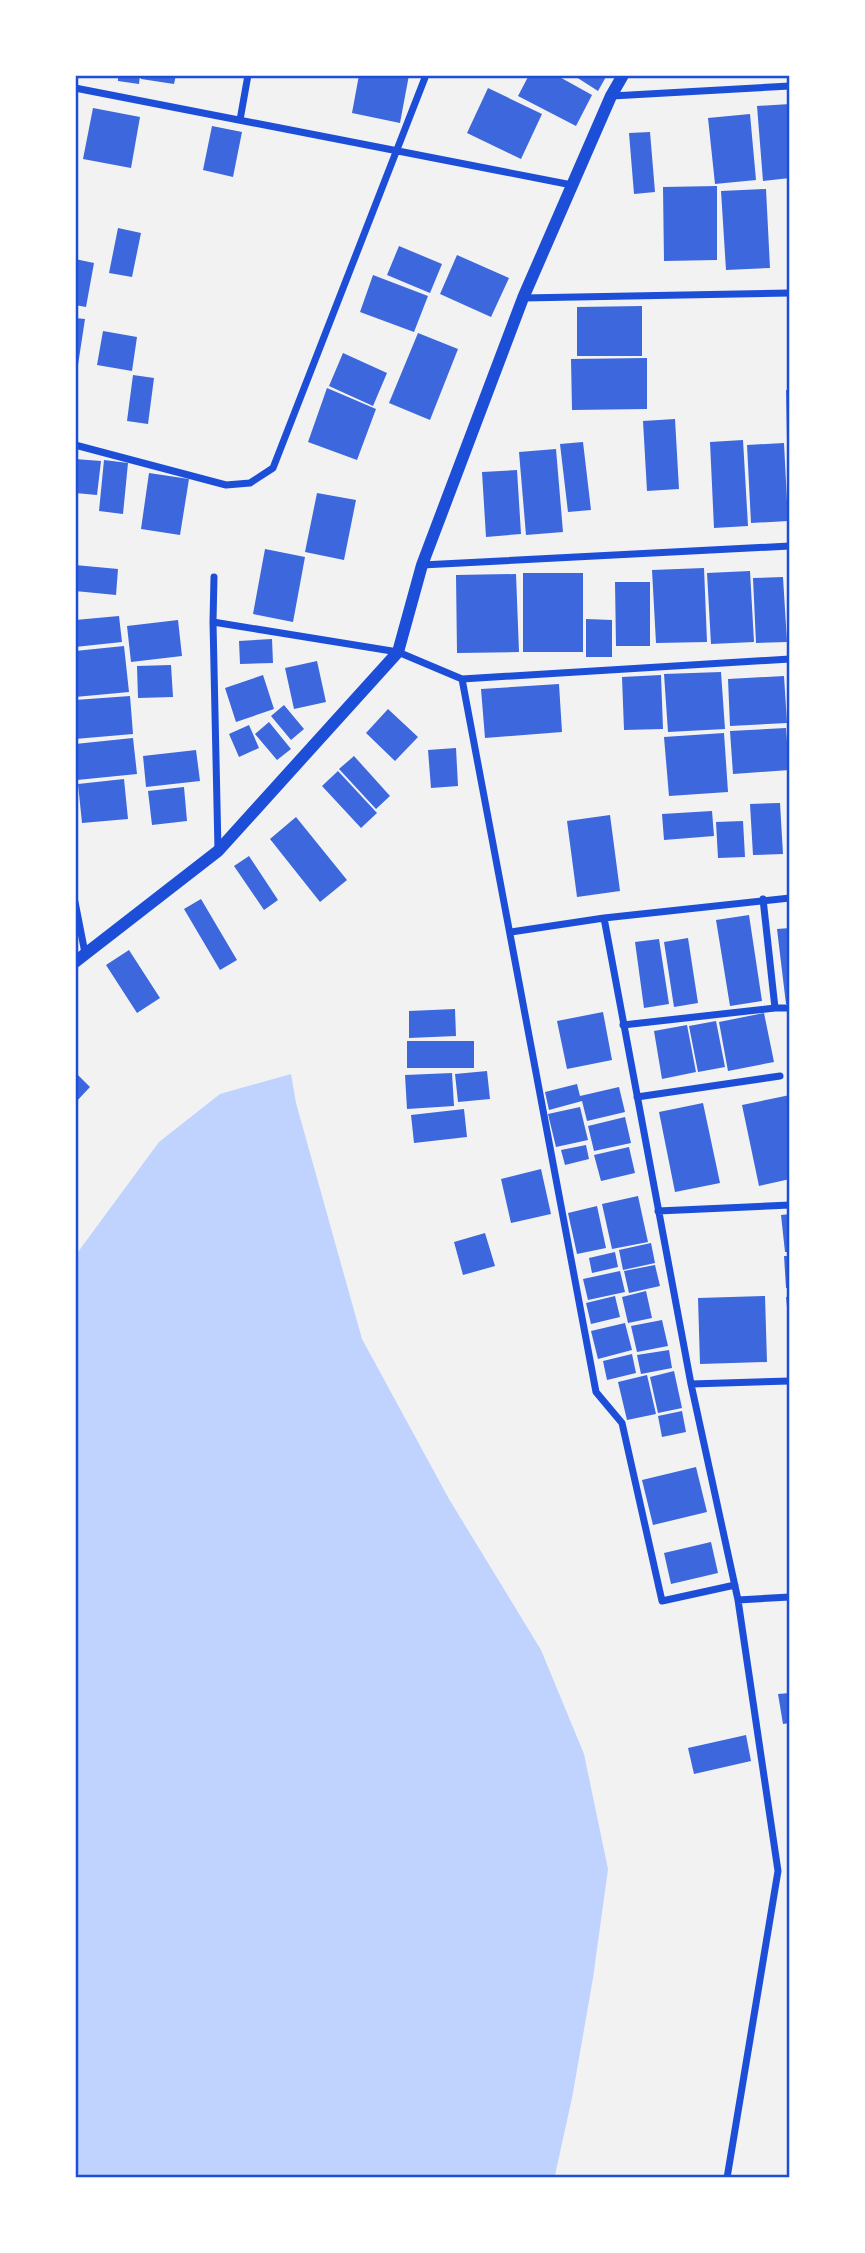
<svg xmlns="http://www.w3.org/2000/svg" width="865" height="2253" font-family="Poppins,sans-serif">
<rect width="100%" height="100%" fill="#f2f2f2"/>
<path fill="#bfd3fe" d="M291,1074L296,1103L362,1339L449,1499L541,1650L584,1754L608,1869L593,1978L572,2098L555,2175L553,2178H75V1256L159,1142L220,1094Z"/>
<path fill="#3d67dc" d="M118,75H140L139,84L118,81Z
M141,75H176L174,84L141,79Z
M359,75H409L400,123L352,113Z
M529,75H556L592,95L576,126L518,96Z
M573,75H607L598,91Z
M488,88L542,114L521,159L467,133Z
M790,104V178L763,181L757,106Z
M93,108L140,117L131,168L83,159Z
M750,114L756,180L715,184L708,118Z
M212,126L242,132L233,177L203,170Z
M650,132L655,192L634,194L629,133Z
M717,186V260L664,261L663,187Z
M766,189L770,268L726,270L721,191Z
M118,228L141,233L132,277L109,273Z
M399,246L442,264L430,293L387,275Z
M457,255L509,278L491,317L440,294Z
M75,259L94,263L86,307L75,305Z
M373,275L428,296L414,332L360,312Z
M642,306V356H577V307Z
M75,318L85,319L78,365H75Z
M103,331L137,337L132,371L97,365Z
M418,333L458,349L430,420L389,403Z
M343,353L387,373L373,406L329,386Z
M647,358V409L572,410L571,359Z
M133,375L154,378L148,424L127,421Z
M327,388L376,409L357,460L308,442Z
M786,390H790V440H787Z
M675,419L679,489L647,491L643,421Z
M743,440L748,526L714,528L710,442Z
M583,442L591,510L568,512L560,444Z
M784,443L788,521L751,523L747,445Z
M556,449L563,532L526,535L519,452Z
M75,459L101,461L97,495L75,493Z
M104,460L128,463L123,514L99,511Z
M517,470L521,534L486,537L482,472Z
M149,473L189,479L180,535L141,529Z
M317,493L356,500L344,560L305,552Z
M265,549L305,557L293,622L253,614Z
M75,565L118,569L116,595L75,591Z
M704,568L707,642L656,643L652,570Z
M750,571L754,642L711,644L707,573Z
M523,573H583V652H523Z
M516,574L519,652L457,653L456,575Z
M783,577L787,642L756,643L753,578Z
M615,582H650V646H616Z
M119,616L122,642L75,647V620Z
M586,619L612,620V657H586Z
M178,620L182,656L131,662L127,626Z
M272,639L273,663L240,664L239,641Z
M124,646L129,692L75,697V651Z
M317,661L326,702L294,709L285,668Z
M171,665L173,697L138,698L137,666Z
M721,672L725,729L668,732L664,674Z
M263,675L274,709L236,722L225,688Z
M661,675L663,729L624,730L622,677Z
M784,676L787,723L730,726L728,679Z
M559,684L562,732L485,738L481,689Z
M130,696L133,734L75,739V700Z
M284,705L304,729L291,740L271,716Z
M388,709L418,737L395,761L366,733Z
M269,722L291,749L277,760L255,734Z
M249,725L259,748L239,757L229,734Z
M786,728L789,770L733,774L730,731Z
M724,733L728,792L669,796L664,737Z
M133,738L137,774L77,780L75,744Z
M456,748L458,786L431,788L428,750Z
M196,750L200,781L146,787L143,756Z
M354,756L390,796L376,809L339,769Z
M338,771L377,813L361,828L322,786Z
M124,779L128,819L82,823L78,784Z
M184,787L187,821L152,825L148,791Z
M780,803L783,854L753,855L750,804Z
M712,811L714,836L664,840L662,814Z
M610,815L620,891L577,897L567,821Z
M296,817L347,880L320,902L270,839Z
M743,821L745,857L718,858L716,822Z
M249,856L278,900L264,910L234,866Z
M201,899L237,960L220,970L184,909Z
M749,915L762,1001L730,1006L716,920Z
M790,928V1004H786L777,929Z
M688,938L698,1003L674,1007L664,942Z
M659,939L669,1004L644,1008L635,942Z
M129,950L160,998L137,1013L106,965Z
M455,1009L456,1036L409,1038V1011Z
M603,1012L612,1060L567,1069L557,1021Z
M764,1013L774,1062L728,1071L719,1022Z
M716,1021L725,1067L698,1072L689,1026Z
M687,1025L696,1072L662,1079L654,1031Z
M407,1041H474V1068H407Z
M487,1071L490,1099L458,1102L455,1074Z
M75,1072L90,1087L75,1103Z
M452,1073L454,1106L407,1109L405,1075Z
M577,1084L580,1096L619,1087L625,1112L587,1121L582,1101L549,1110L545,1092Z
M790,1095V1179L759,1186L742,1105Z
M703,1103L720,1183L675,1192L659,1112Z
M580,1107L588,1140L556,1147L548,1114Z
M464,1109L467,1137L414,1143L411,1115Z
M625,1117L631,1143L594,1151L588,1126Z
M586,1145L589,1159L565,1165L561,1150Z
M629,1147L635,1173L601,1181L594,1155Z
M541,1169L551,1214L511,1223L501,1179Z
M638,1196L648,1242L612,1249L602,1204Z
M597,1206L606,1248L577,1254L568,1213Z
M790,1214V1252H785L781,1215Z
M485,1233L495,1266L463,1275L454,1242Z
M651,1243L655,1263L623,1270L619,1250Z
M615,1252L618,1267L592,1273L589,1258Z
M784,1256H790V1288H786Z
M655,1265L660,1286L629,1293L624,1271Z
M620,1271L625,1292L588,1300L583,1279Z
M646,1291L652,1318L628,1323L622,1297Z
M615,1296L620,1317L591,1324L586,1303Z
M765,1296L767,1362L700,1364L698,1298Z
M786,1297H790V1317H788Z
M662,1320L668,1346L637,1352L631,1326Z
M625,1323L632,1350L598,1359L591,1331Z
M669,1350L672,1368L641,1374L637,1355Z
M632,1354L636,1373L607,1380L603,1361Z
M674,1371L682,1408L658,1413L650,1377Z
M647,1375L656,1414L627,1420L618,1382Z
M682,1411L686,1432L662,1437L658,1416Z
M696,1467L707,1512L653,1525L642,1480Z
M711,1542L718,1573L671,1584L664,1553Z
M790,1693V1723L783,1724L778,1694Z
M746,1735L751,1761L694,1774L688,1748Z"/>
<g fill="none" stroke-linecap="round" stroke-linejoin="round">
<path stroke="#1d4ed8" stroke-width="7" d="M75,88L572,185
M612,96L790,86
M240,120L248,75
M523,298L790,293
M75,445L226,485L250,483L273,468L426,75
M422,565L790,546
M214,577L213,622L218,850
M213,622L398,652L462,679L596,1392L622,1423L662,1601L735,1585
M462,679L790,659
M763,899L775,1008H790
M75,902L85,953
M604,918L691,1384L738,1600L778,1871L727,2178
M511,932L604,918L790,898
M623,1025L775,1008
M637,1097L780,1076
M658,1211L790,1205
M691,1384L790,1381
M738,1600L790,1597"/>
<path stroke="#1d4ed8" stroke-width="12" d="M75,962L218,851L398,652L422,565L523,298L611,96L623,75"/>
</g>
<rect width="865" height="2253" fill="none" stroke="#ffffff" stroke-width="154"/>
<rect x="77" y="77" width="711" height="2099" fill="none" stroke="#1d4ed8" stroke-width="2.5"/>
</svg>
